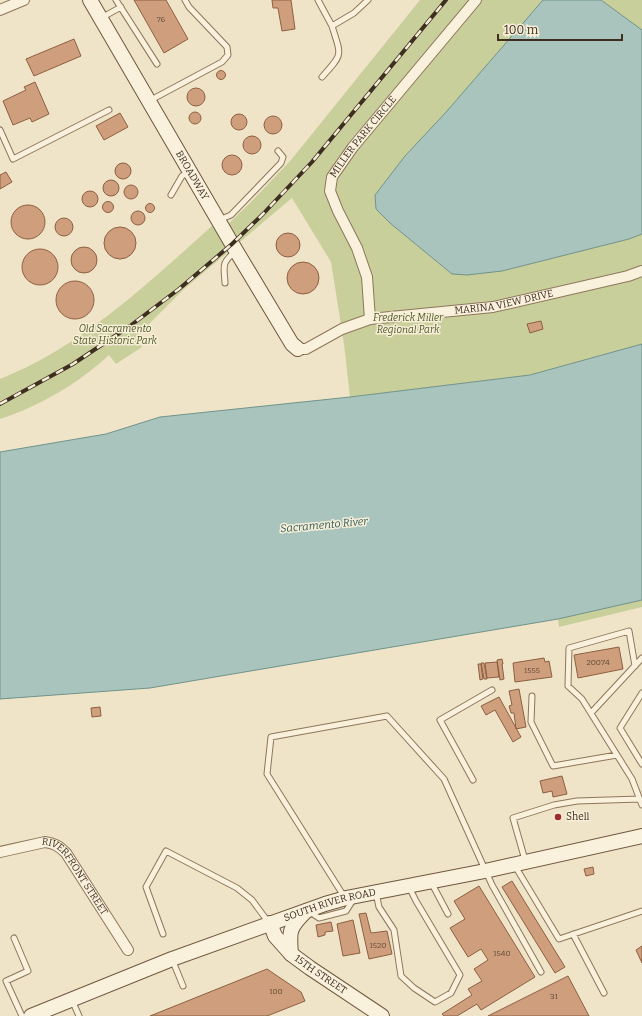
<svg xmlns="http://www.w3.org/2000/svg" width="642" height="1016" font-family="Bitter,serif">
<rect width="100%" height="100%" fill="#f0e4c8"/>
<path fill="#c9cf9b" d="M420,0H543L447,111L405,156L375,195L376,209L390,223L452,274L502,271L629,239L642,234V344L530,375L350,397L344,344L331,262L292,198L183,290L136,337L142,347L116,364L109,355C79,383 40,406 0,419V379C83,346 148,283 213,225H227L248,205L291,160Z
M601,0H642V30Z
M642,600V607L559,627L558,619Z"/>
<path fill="#a9c4bc" stroke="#6f938a" d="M543,0H601L642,30V234L629,239L502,271L467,275L452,274L390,223L376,209L375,195L405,156L447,111Z
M642,344V600L558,619L150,688L0,699V452L106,434L160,417L350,397L530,375Z"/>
<path fill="#cf9f7d" stroke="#8d5f41" d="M134,0H166L188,39L164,53Z
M272,0H291L295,29L282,31L278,8H273Z
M74,39L81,56L34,76L26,59Z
M216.5 75a4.5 4.5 0 1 1 9 0a4.5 4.5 0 1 1-9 0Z
M35,82L49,114L32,122L30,118L13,125L3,101L26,90L24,87Z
M187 97a9 9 0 1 1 18 0a9 9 0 1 1-18 0Z
M189 118a6 6 0 1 1 12 0a6 6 0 1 1-12 0Z
M120,113L128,127L104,140L96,126Z
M231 122a8 8 0 1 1 16 0a8 8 0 1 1-16 0Z
M264 125a9 9 0 1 1 18 0a9 9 0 1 1-18 0Z
M243 145a9 9 0 1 1 18 0a9 9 0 1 1-18 0Z
M222 165a10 10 0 1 1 20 0a10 10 0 1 1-20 0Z
M115 171a8 8 0 1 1 16 0a8 8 0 1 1-16 0Z
M6,172L12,182L0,189V175Z
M103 188a8 8 0 1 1 16 0a8 8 0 1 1-16 0Z
M124 192a7 7 0 1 1 14 0a7 7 0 1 1-14 0Z
M82 199a8 8 0 1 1 16 0a8 8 0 1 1-16 0Z
M102.5 207a5.5 5.5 0 1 1 11 0a5.5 5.5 0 1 1-11 0Z
M145.5 208a4.5 4.5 0 1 1 9 0a4.5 4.5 0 1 1-9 0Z
M11 222a17 17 0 1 1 34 0a17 17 0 1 1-34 0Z
M131 218a7 7 0 1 1 14 0a7 7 0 1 1-14 0Z
M55 227a9 9 0 1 1 18 0a9 9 0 1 1-18 0Z
M104 243a16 16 0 1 1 32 0a16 16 0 1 1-32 0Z
M276 245a12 12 0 1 1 24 0a12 12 0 1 1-24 0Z
M71 260a13 13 0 1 1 26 0a13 13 0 1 1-26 0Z
M22 267a18 18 0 1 1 36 0a18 18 0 1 1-36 0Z
M287 278a16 16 0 1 1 32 0a16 16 0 1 1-32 0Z
M56 300a19 19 0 1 1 38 0a19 19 0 1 1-38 0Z
M541,321L543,329L530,333L527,324Z
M619,647L623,669L578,678L574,655Z
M544,658L545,662L549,661L552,677L515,682L513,663Z
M502,659L503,664H502L504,679L500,680L497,660Z
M497,662L499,677L487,678L485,663Z
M481,663H484L487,679H484Z
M478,664H481L483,679L480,680Z
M519,689L526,727L516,729L514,713H511L509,706L512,705L509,691Z
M499,697L521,737L513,742L495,710L486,715L481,706Z
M100,707L101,716L92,717L91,708Z
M562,776L567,794L553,797L552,791L543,793L540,781Z
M593,867L594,874L586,876L584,869Z
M512,881L565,967L555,973L502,887Z
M479,886L535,977L481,1010L477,1004L457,1016H444L442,1014L472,995L468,989L482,981L474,969L488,960L481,949L468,957L450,928L465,919L454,901Z
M366,913L371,933L387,931L392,954L369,959L359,914Z
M353,920L360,953L343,956L337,924Z
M331,922L333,931L325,932V935L318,937L316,925Z
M642,946V963L636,950Z
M267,969L301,992L305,1001L267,1016H150Z
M568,976L589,1016H488Z"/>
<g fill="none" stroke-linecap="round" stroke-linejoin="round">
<defs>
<path id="lane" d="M116,0L157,64
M318,0L332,26L354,13L368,0
M101,18L121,7
M322,77C344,53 341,56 332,26
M149,101L222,62L228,55L227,47L189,7L185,0
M0,130L13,159L109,110
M171,195L182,176L189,172
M219,220L231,215L281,163L283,157L278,151
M225,283C224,266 221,263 235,252
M635,666L629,631L569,648L568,686L582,699L632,779L642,805
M642,693L620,728L642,764
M532,696L531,722L553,766L617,755
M591,713L642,658
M473,780L440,720L492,690
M525,860L513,818L554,805L577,801L640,799
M515,866L559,939L642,911
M431,882L448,914
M376,893L379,907L394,930L401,976L414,988L435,1002L451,993L460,975L416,901L409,887
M345,898L267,774L271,737L387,716L444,779L492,885L541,972
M310,912L319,918L346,911L353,900
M163,934L146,887L166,851L237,888L252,900L269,923
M573,934L604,993
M14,938L28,971L6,981L22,1016
M172,959L183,986
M72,1000L79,1016"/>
<g id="street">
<path d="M0,10L24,0"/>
<path id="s1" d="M370,319L367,277L357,248L338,211L330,191L332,177L353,147L476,0"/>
<path id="s2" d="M298,349H306L342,329L370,319L493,307L628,276L642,271"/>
<path id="s3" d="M0,852L45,842C54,843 59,846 66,853L128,950"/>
</g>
<g id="secondary">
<path id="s4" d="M90,0L232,244L292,344L298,349"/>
<path id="s5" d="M270,923L275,936L291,954L310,968L382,1016"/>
<path d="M291,954C289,931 289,928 305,912"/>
<path id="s6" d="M31,1016L172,959L325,904L346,898L485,871L642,836"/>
</g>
</defs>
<use href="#lane" stroke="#8d765c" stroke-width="7"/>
<use href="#street" stroke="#8d765c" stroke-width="12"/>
<use href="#secondary" stroke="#6f573f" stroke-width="16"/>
<use href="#lane" stroke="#faf1dc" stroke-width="5"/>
<use href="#street" stroke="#faf1dc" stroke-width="10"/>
<use href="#secondary" stroke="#faf1dc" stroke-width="14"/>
<defs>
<path id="rail" d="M0,404L73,364L130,326L179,289L232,244L263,214L312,162L446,0"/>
</defs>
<use href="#rail" stroke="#3d2e20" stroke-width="4"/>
<use href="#rail" stroke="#f7eed8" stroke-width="2.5" stroke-dasharray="8" stroke-linecap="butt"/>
</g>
<circle fill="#9e2a2b" stroke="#f7eed8" stroke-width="1.5" cx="558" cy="817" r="4"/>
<g text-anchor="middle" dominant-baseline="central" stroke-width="3" stroke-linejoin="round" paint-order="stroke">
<g font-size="8" fill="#624a37">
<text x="161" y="19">76</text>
<text x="598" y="662">20074</text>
<text x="532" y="670">1555</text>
<text x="378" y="945">1520</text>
<text x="502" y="953">1540</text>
<text x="276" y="991">100</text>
<text x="554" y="996">31</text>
</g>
<g font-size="10" fill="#3d2e20" stroke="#f7eed8">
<text stroke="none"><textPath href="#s1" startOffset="201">MILLER PARK CIRCLE</textPath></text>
<text stroke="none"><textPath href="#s4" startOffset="203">BROADWAY</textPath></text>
<text stroke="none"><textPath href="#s2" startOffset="214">MARINA VIEW DRIVE</textPath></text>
<text stroke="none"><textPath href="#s3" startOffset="93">RIVERFRONT STREET</textPath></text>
<text stroke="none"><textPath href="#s6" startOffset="319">SOUTH RIVER ROAD</textPath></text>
<text stroke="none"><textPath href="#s5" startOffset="74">15TH STREET</textPath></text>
</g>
<g font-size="10" font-style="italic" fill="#4d5a26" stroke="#f7eed8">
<text x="408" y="318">Frederick Miller<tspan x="408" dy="12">Regional Park</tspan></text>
<text x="115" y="329">Old Sacramento<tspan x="115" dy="12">State Historic Park</tspan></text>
</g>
<g font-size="10" fill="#3d2e20" stroke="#f7eed8" text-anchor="start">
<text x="566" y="817">Shell</text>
</g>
<g font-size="11" font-style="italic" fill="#2f5d5a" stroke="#f7eed8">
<text transform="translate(324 525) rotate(-5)">Sacramento River</text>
</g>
</g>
<path d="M498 34v6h124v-6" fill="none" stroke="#3d2e20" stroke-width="2"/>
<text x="504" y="34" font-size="12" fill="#3d2e20" stroke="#f7eed8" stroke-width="3" paint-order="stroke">100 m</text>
</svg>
